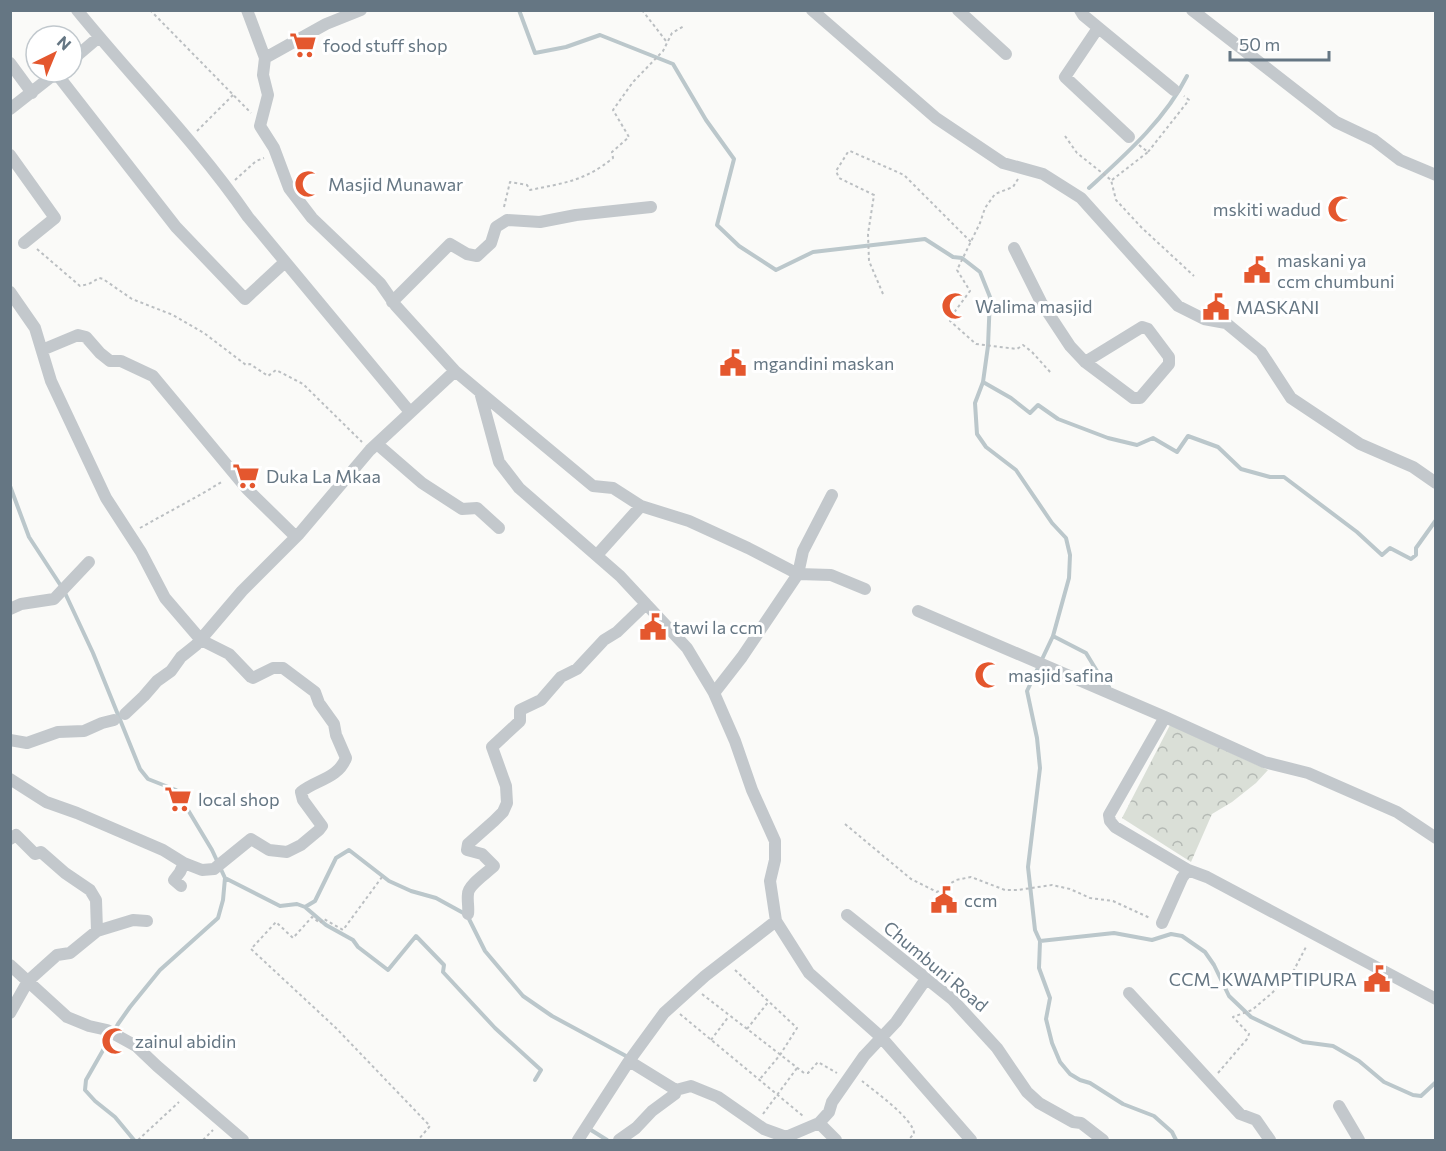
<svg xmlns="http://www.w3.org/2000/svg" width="1446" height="1151" font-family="Commissioner,sans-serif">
<defs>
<pattern id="forest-crowns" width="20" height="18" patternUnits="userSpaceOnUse" patternTransform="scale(1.5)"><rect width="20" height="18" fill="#dadfd7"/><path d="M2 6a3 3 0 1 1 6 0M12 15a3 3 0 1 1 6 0" fill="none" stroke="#b4b9b4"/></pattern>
</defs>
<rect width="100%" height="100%" fill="#fafaf8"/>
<path fill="url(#forest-crowns)" d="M1170,725L1268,770L1256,783L1232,802L1212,814L1191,862L1122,818Z"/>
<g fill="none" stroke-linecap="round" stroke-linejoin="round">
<path stroke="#bbc7cb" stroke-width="4" d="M519,10L535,53L566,47L600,35L673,64L706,120L734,159L717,225L739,246L776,270L813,252L925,239L953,257L962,258L980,272L990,297L988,346L983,382L975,403L977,434L986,447L1016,470L1052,523L1066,538L1070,555L1069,578L1053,636L1027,691L1037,738L1040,768L1028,867L1035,930L1040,941L1039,968L1050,998L1046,1019L1052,1043L1060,1062L1070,1074L1080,1080L1090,1083L1123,1104L1154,1116L1172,1132L1176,1140
M1089,188C1125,155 1165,120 1187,76
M983,382L1011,398L1030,413L1038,405L1058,419L1108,438L1137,445L1153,438L1177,452L1188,436L1218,447L1241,469L1270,477H1284L1357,532L1382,555L1390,548L1411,559L1416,555V548L1436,520
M10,486L29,537L61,586
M65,593L93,653L140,769L148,779L176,790L212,850L225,878L223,900L218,918L160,970L130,1007L118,1024L86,1080L85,1090L95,1101L115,1117L134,1140
M1053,636L1086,653L1106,686L1109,687
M225,878L280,906L297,904L305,907L326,925L353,940L358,947L388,970L416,936L444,965L443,972L495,1028L541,1070L535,1080
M305,907L315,901L336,858L349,850L389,881L411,891L436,898L467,915L485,951L523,996L552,1016L626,1056
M1040,941L1114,933L1152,940L1171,934L1182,936L1205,952L1214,965L1229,996L1251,1017L1303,1042L1333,1046L1359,1061L1384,1082L1413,1095L1421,1096L1436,1082
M591,1130L607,1140"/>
<path stroke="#bbbfc2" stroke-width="2" stroke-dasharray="3 3" stroke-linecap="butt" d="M150,10L251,113
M642,10L666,41
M197,131L233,95
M1065,136L1077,153L1111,180L1116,200L1142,228L1194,276
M1148,152L1189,100L1184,96
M1018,179L1013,187L995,194L985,208L980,223L957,270L970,291L950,318V321L976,344L1017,349L1023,345L1032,352L1051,373
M235,180L256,161L264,158
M1112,180L1148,152L1139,145
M504,207L510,182L527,185L530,190C564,183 585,181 613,158L612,152L629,137L613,110L633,82L663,51L672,33L684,26
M37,249L80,286L89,284L99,278L103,279L132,299L173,315L204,333L246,365L250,364L268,376L276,370L303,384L362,442
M883,294L869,261L868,234L874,195L839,178L836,171L848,152L850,151L904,175L971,242
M140,528C168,512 196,498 223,481
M845,824L911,879L937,892L956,880L971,877L1005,890H1018L1052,885L1070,889L1090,898L1113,901L1150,918
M382,877L343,930L324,919L320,923L312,917L293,938L276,922L251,949L336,1028L430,1126L418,1140
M735,970L797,1028L780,1055L760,1079
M702,994L804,1073H808L818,1062L837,1073
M680,1014L803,1116
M747,1029L769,1001
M711,1040L729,1016
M1218,1073L1247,1039L1249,1034L1233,1017L1252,1010L1272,993L1294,970L1307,945
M862,1081C873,1090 915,1120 914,1134L908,1140
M763,1114L797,1068
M138,1140L179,1102
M203,1140L213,1130"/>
<path stroke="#c3c8cc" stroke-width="12" d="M77,10C134,80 197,143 248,217L410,412
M247,10L265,58L263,75L268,95L260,126L274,148L289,188L312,218L380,283L396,306L455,371L480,392L499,462L519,488L620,576L687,648L714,693L735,741L752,790L775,841V860L770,881L776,921L809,973L881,1037L971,1140
M812,10L936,118L1003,163L1043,174L1081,198L1178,306L1204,319L1226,323L1261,352L1291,398L1360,444L1413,467L1436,483
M958,10L1006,54
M1080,10L1083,15L1174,90
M1192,10L1336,122L1374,140L1400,160L1436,175
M1098,28L1065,77L1129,137
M265,58L326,24L361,10
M72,60L99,37
M10,63L32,93
M56,73L176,227L245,299L285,262
M10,109L57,72
M10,155L55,218L24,243
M1014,248L1041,302L1070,346L1085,362L1133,398H1140L1169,364V357L1148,329L1142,327L1085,362
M10,292L35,328L51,381L106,498L141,552L165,598L201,640L229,654L251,677L253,678L273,668H283L315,692L319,703L334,724L336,735L346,758C338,779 315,780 301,792L303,800L322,826L319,830L301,845L287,852L269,850L251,839L214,869L202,870L184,863
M392,302L450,244L467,254L477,256L491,243L496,227L507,220L540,222L576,215L651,207
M42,350L78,335L86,337L100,353L110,361H121L153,376L247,489L296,537
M480,392L593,486L613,488L641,506L689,521L748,548L798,574L831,575L865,589
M377,444L422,483L462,509L477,508L499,528
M597,555L641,506
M10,609L21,604L54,599L89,562
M918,611L1165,717L1264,762L1308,773L1397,812L1436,838
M714,693L742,657L798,574L803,551L832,495
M125,714L144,696L157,681L171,671L181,657L196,645L242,591L299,534L370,450L455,371
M1165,717L1109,815L1110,821L1115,827L1188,870L1207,877L1436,999
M10,740L27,743L58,732L84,731L102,723L114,720
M10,779L46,802L77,813L163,850L184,863L180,872L174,880L181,886
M10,839L16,835L35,854L41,852L65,873L90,890L96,900L97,931
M468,914C469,907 467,901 468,894C468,885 487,873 494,866L482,854L467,850L468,844L494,821L503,812L507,803L506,786L492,747L520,721V710L541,700L561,677L577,669L604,640L617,632L646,604
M847,915L952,999L997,1048L1027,1092L1039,1103L1073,1122L1081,1123L1103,1140
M1162,923L1182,878L1188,870
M10,965L67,1017L89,1026L107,1030L136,1046L157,1066L243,1140
M1129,993L1240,1114L1256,1120L1270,1140
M10,1013L28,981L57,955L70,953L97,931L133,920L147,921
M629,1061L676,1090L691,1086L718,1097L764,1129L786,1137L819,1123L836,1140
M1339,1106L1359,1140
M819,1123L829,1112L832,1102L864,1056L896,1022L926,979
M578,1140L629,1061L664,1013L705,976L776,921
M619,1140L636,1128L652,1111L675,1094L676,1090"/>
</g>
<defs>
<symbol id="supermarket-bare" viewBox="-9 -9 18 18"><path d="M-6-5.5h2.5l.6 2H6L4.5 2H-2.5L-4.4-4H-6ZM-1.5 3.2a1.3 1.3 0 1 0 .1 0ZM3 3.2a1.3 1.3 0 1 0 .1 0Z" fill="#e4572e" stroke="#fff" stroke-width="2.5" paint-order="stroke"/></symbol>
<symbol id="mosque-bare" viewBox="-9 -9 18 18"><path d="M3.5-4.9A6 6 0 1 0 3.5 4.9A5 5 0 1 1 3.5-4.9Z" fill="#e4572e" stroke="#fff" stroke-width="2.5" paint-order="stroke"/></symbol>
<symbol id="civic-bare" viewBox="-9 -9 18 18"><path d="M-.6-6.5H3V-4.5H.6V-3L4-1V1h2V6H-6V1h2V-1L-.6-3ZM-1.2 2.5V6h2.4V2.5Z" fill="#e4572e" stroke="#fff" stroke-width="2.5" paint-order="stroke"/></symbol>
</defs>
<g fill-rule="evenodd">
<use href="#supermarket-bare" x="284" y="26" width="38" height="38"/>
<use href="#mosque-bare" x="289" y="165" width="38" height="38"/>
<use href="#mosque-bare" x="1322" y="190" width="38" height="38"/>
<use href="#civic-bare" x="1238" y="251" width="38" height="38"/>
<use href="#mosque-bare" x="936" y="287" width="38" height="38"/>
<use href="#civic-bare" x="1197" y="288" width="38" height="38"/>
<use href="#civic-bare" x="714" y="344" width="38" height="38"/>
<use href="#supermarket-bare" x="227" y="457" width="38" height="38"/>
<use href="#civic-bare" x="634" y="608" width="38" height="38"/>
<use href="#mosque-bare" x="969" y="656" width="38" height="38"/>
<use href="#supermarket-bare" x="159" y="780" width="38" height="38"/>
<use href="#civic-bare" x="925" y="881" width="38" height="38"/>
<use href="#civic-bare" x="1358" y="960" width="38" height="38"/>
<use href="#mosque-bare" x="96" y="1022" width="38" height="38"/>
</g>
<g text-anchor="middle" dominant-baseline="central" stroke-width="6" stroke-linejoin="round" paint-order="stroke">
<g font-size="18" fill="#657683" stroke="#fff" text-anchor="start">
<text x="323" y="45">food stuff shop</text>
<text x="328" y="184">Masjid Munawar</text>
<text x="1321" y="209" text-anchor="end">mskiti wadud</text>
<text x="1277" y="260">maskani ya<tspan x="1277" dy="21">ccm chumbuni</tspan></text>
<text x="975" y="306">Walima masjid</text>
<text x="1236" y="307">MASKANI</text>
<text x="753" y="363">mgandini maskan</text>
<text x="266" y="476">Duka La Mkaa</text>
<text x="673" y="627">tawi la ccm</text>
<text x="1008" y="675">masjid safina</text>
<text x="198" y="799">local shop</text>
<text x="964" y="900">ccm</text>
<text x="1357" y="979" text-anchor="end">CCM_ KWAMPTIPURA</text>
<text x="135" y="1041">zainul abidin</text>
</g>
<g font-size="18" fill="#657683" stroke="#fff">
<text transform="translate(936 966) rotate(40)">Chumbuni Road</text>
</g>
</g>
<rect width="1446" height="1151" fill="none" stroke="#657683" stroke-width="24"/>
<g transform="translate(54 54) rotate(43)"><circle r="28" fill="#ffffff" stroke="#c1c8cd" stroke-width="1.5"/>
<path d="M0-4.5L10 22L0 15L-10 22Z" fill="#e4572e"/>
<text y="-9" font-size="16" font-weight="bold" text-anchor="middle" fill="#657683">N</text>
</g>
<path d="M1230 51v9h99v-9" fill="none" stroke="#657683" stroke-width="3"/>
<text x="1239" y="51" font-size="18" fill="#657683" stroke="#ffffff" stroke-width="4.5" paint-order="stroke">50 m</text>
</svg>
